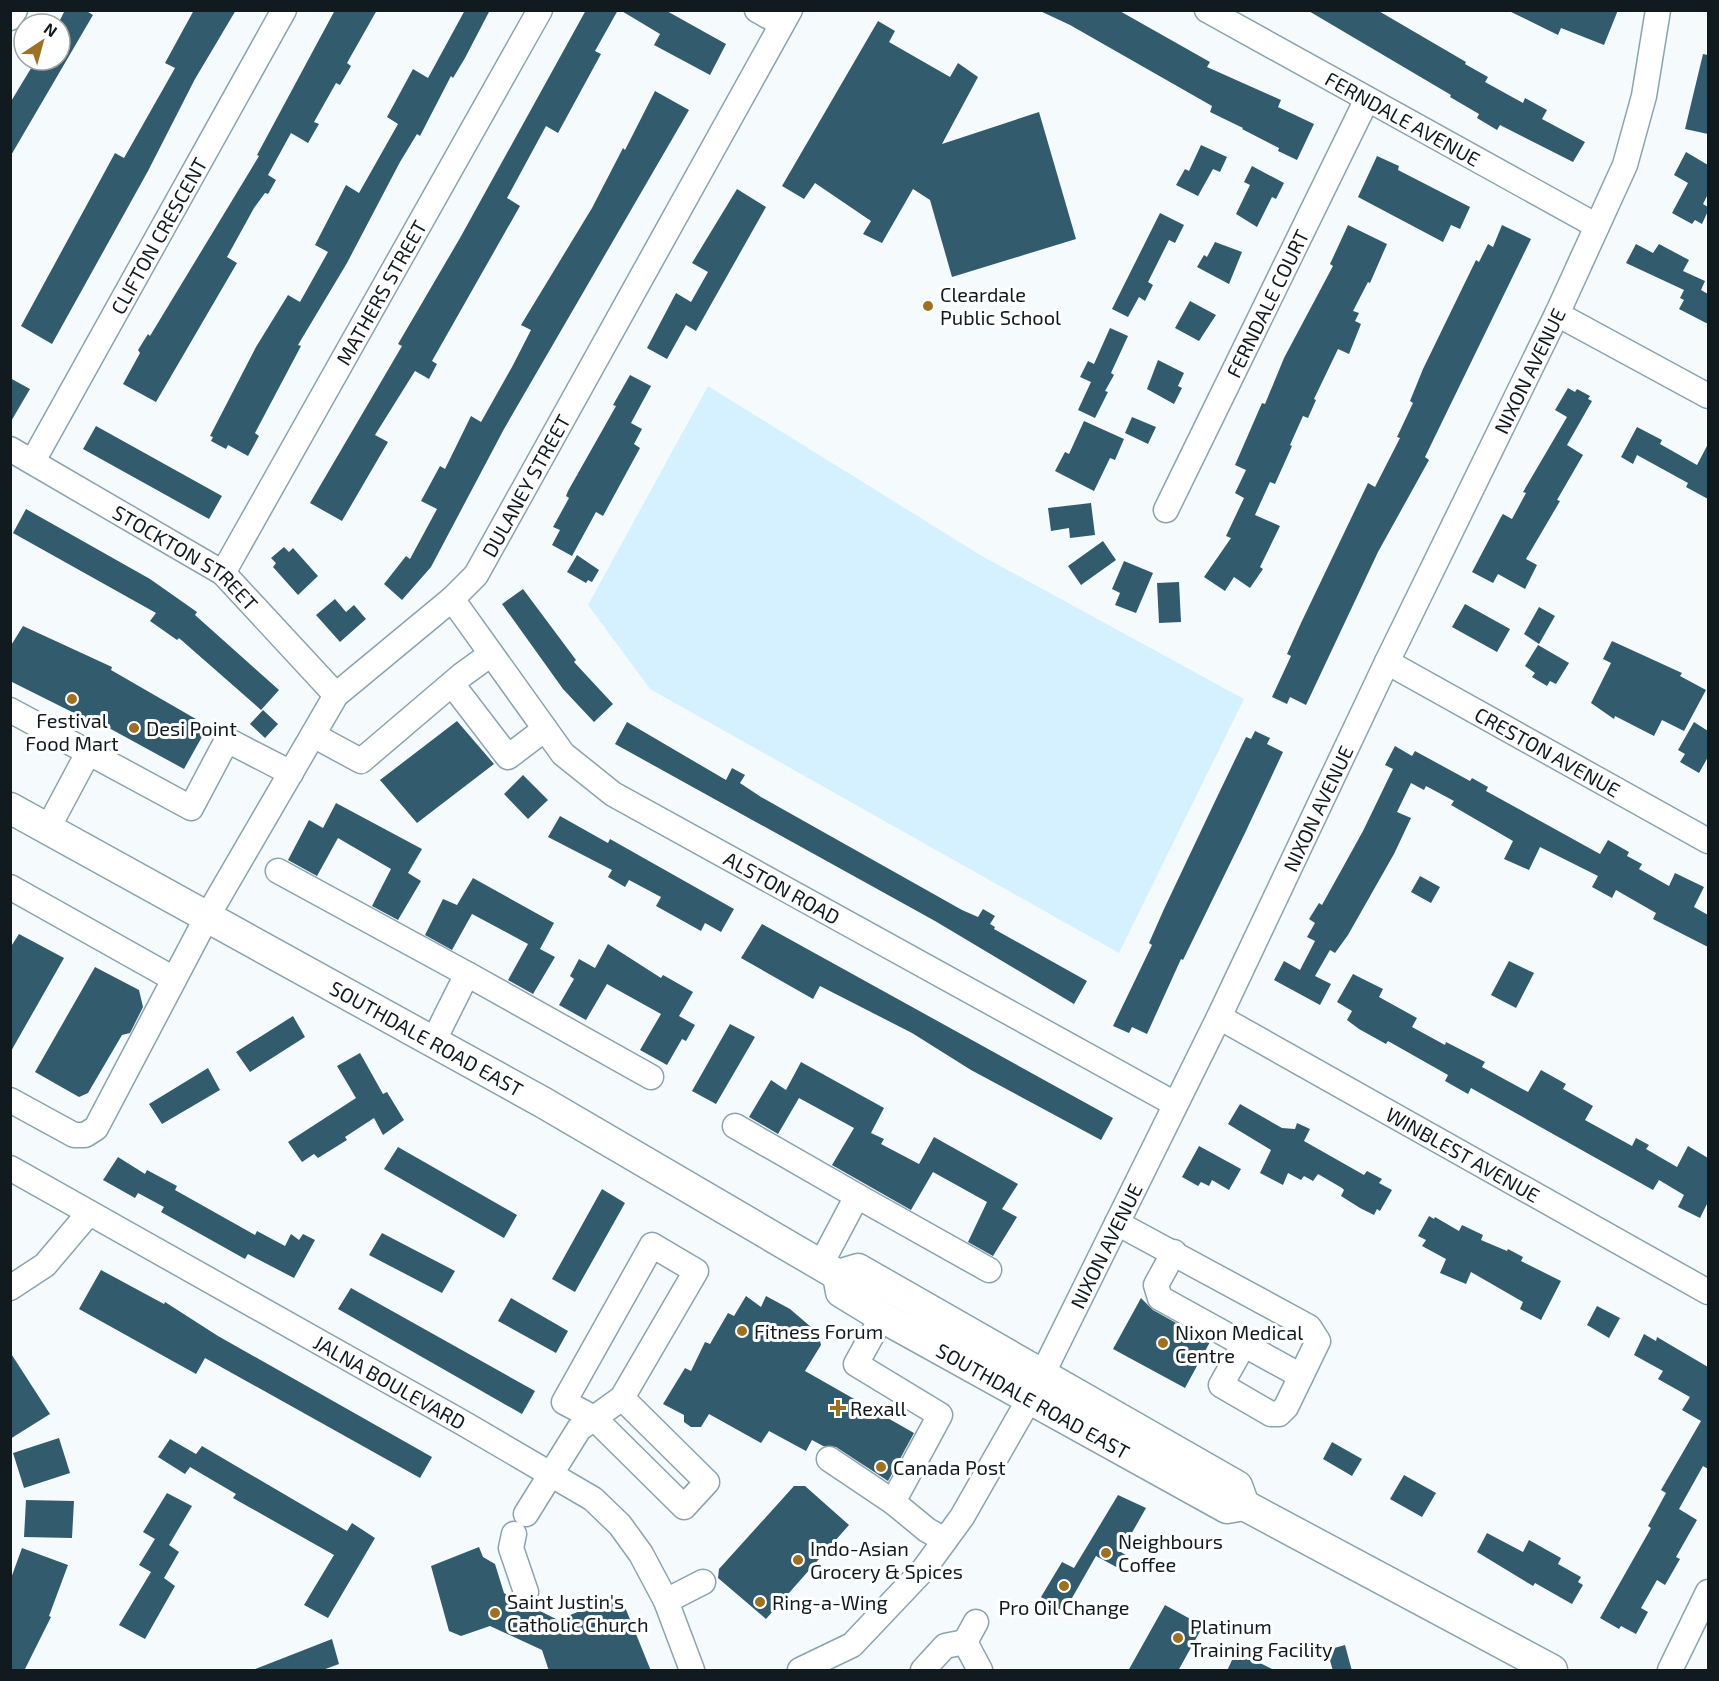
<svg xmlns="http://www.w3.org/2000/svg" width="1719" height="1681" font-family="'Exo 2',sans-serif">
<rect width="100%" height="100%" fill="#f5fbfd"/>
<path fill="#d5f1ff" d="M708,386L982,556L1244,699L1119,953L650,689L588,605Z"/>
<path fill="#325c6e" d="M65,10H85L93,15L10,157V103L36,60H60V20Z
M194,10H236L195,79L148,171L52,344L21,326L115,153L124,158L175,68L165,63Z
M335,10H377L347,63L351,66L340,85L336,83L314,122L319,124L308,143L291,133L268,175L276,180L268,194L265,193L254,208L227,257L237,263L156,402L123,384L140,353L138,350L148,334L150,336L259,156L257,155Z
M465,10H490L465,58L453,78L451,76L420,136L417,134L400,162L347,263L298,345L301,346L255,433L259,436L248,456L228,445L226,449L211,441L213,437L210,436L256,347L288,295L300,302L328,252L315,245L346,185L359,193L398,124L387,117L413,69L428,78Z
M586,10H618L595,51L601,54L558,133L546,126L507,198L520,206L432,361L437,364L429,379L415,371L375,435L388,442L342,521L310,503L402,346L398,344L460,238Z
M620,10H665L726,44L710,75L654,45L660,34Z
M1038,10H1118L1210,62L1207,67L1281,100L1278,107L1314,124L1297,160L1278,151L1279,148L1242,129L1243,128L1210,112L1212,106L1070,25Z
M1307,10H1377L1466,62L1465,64L1488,77L1485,82L1523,103L1525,98L1547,110L1542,119L1585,142L1573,162L1500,125L1497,130L1477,118L1479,114L1450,97L1451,95Z
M1507,10H1618L1604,45L1561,28L1558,35Z
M878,21L895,31L889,42L950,77L958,63L978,77L942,144L1039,112L1076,239L952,277L930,200L913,189L882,243L863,234L871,221L815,183L804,199L782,186Z
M1703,54L1708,55V134L1685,129Z
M655,91L689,110L504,429L431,567L402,600L384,584L406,556L410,559L437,509L421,501L440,466L445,469L471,416L481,422L512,367L531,330L521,325L592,208L623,148L625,150Z
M1201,145L1227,157L1220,172L1213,169L1198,196L1176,185L1185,169L1189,171Z
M1686,152L1708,165V194L1703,204L1708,207V211L1702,224L1695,220L1692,224L1672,213L1688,183L1674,175Z
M1377,156L1399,166L1398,170L1470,207L1460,229L1451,225L1443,242L1358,197Z
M1252,166L1284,183L1276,199L1272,197L1257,227L1236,214L1250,185L1244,182Z
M737,189L766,207L696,331L686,325L667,359L647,348L676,293L691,302L708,272L692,263Z
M1160,213L1184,225L1175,243L1169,240L1148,282L1153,285L1145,301L1139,297L1128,317L1112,309Z
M1348,225L1387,244L1370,283L1368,282L1353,311L1359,313L1355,321L1361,324L1349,354L1338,349L1314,399L1316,400L1308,418L1303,416L1290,445L1292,446L1275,484L1270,482L1255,515L1280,526L1260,567L1263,569L1250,588L1234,577L1225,591L1204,577L1231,538L1226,536L1244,498L1235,493L1246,470L1235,465L1262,403L1265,404L1284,358L1333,266L1330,264Z
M1502,225L1531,239L1425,457L1429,460L1378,552L1306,705L1290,697L1287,704L1272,697L1291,656L1287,654L1301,623L1368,483L1375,487L1400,438L1397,437L1413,403L1410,401L1423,369L1476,260L1479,262L1488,244L1493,247Z
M1215,242L1242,252L1229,284L1197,267L1204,255L1207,257Z
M1636,244L1653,253L1659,244L1689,260L1683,271L1705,281L1701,290L1708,294V324L1679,309L1684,300L1680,298L1684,290L1626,263Z
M1190,301L1216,315L1199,341L1175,328Z
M1110,328L1128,336L1111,373L1114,375L1105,391L1108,392L1095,418L1078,410L1091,382L1080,377L1088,361L1094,364Z
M1158,360L1184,373L1178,386L1182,388L1174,404L1147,389Z
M630,375L651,386L631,423L642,429L634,444L640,448L603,516L596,512L572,556L552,545L560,530L553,527L569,498L566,496L568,491L616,406L613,405Z
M10,378L30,389L10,423Z
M1568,388L1575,392L1577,389L1590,396L1588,399L1592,401L1567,445L1583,455L1557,500L1560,501L1526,559L1537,565L1525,589L1498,574L1493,583L1472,572L1501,517L1503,514L1512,519L1526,493L1523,492L1567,417L1555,410Z
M1132,417L1156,427L1148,444L1125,433Z
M1084,421L1124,439L1115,460L1110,458L1094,491L1055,471L1065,452L1069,454Z
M96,426L222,496L209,519L83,449Z
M1637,427L1662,440L1660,444L1697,465L1708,444V499L1686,487L1688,483L1637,455L1633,464L1621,457Z
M1091,503L1095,535L1070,538L1069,528L1051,531L1048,508Z
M26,509L150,579L197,612L195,615L279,690L261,710L179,638L177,640L150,621L156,613L13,533Z
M1103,541L1116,560L1081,585L1068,566Z
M284,547L289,552L293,548L318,576L298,595L273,567L276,563L271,558Z
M577,555L599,570L592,582L588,580L586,583L567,572Z
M1124,561L1153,573L1136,613L1115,605L1120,593L1112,589Z
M1179,582L1181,622L1159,623L1157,583Z
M523,589L576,660L574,662L613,704L594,722L563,689L502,604Z
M335,599L346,612L354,605L366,619L340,642L316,615Z
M1465,604L1510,629L1497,652L1452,627Z
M1539,607L1555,616L1539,644L1524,634Z
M23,626L112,667L111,670L208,726L184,769L87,716L86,719L10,681V647Z
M1612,641L1682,673L1680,676L1706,690L1684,731L1662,720L1654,736L1615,716L1614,719L1591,703L1611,663L1603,659Z
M1538,645L1569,663L1556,684L1550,681L1547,686L1532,677L1535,673L1525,666Z
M263,710L278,724L265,738L250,724Z
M457,721L494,764L417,823L380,780Z
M627,722L726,780L732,768L745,775L740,783L761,797L962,910L978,917L983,909L995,916L990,924L995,927L994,929L1087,981L1074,1004L935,921L615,744Z
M1694,722L1708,731V757L1699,773L1680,762L1685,754L1678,750Z
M1255,731L1270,738L1267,744L1283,752L1245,833L1183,960L1181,959L1147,1034L1132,1027L1129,1033L1113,1026L1152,945L1149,943L1164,909L1218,795L1246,737L1251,739Z
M1395,746L1412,756L1415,751L1470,781L1472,778L1488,787L1486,791L1600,854L1608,840L1629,852L1627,856L1642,864L1639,869L1669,886L1675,873L1704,887L1694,907L1708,915V947L1653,919L1656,913L1616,890L1612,898L1592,887L1598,876L1540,847L1529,870L1504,859L1513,841L1451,805L1454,801L1426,786L1424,790L1411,783L1397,812L1411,818L1394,854L1348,935L1335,953L1330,950L1315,976L1331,984L1320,1005L1274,980L1284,961L1300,970L1315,941L1307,937L1315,923L1309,919L1319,903L1322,905L1363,831L1393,769L1385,765Z
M523,775L548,800L528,819L504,794Z
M336,803L422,849L408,873L421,881L398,920L372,906L391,869L338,838L317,876L288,860L309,820L323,828Z
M560,816L608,843L610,839L734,909L721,932L705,923L701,931L656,906L661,897L629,880L625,887L608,877L612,870L548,837Z
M1420,876L1440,887L1431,903L1411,892Z
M473,878L554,923L540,949L555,957L533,994L508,980L528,944L472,914L452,950L425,935L443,899L457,905Z
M762,924L1113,1118L1101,1140L971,1070L912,1033L820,986L813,999L741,958Z
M19,934L64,958L10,1053V948Z
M608,944L661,978L663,975L693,992L679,1016L695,1025L686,1041L682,1039L667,1065L640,1050L661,1014L607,984L586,1020L559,1005L574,979L570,976L579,959L595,968Z
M1509,961L1534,973L1516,1008L1491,995Z
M95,967L139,990L143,1007L130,1033L122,1035L88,1093L79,1097L35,1072Z
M1353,974L1383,989L1379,997L1417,1018L1412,1027L1445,1045L1446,1042L1485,1062L1482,1067L1528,1092L1541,1070L1566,1084L1563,1089L1593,1106L1585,1120L1632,1146L1636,1138L1649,1145L1646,1149L1677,1167L1688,1146L1708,1158V1202L1700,1218L1678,1207L1684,1195L1659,1180L1653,1190L1471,1088L1468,1094L1445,1081L1448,1075L1388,1041L1386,1044L1359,1029L1347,1020L1352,1011L1337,1002Z
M293,1016L305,1037L250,1072L236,1052Z
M730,1024L755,1037L716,1104L692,1091Z
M360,1053L383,1094L387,1092L404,1120L383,1135L374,1118L345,1137L347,1140L318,1158L314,1154L302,1162L288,1142L356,1098L337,1066Z
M801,1062L884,1108L871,1133L884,1139L881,1144L919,1164L934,1137L1018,1184L1002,1209L1017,1217L993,1256L968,1242L987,1202L933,1172L911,1210L832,1165L854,1128L799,1098L778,1134L749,1117L771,1080L786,1090Z
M208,1068L220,1090L162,1124L149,1104Z
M1240,1104L1282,1128L1295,1129L1297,1123L1310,1129L1304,1141L1364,1175L1367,1171L1382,1179L1379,1183L1392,1190L1380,1211L1377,1209L1374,1215L1360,1208L1341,1196L1344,1190L1342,1188L1318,1174L1313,1181L1304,1176L1301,1180L1288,1173L1283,1185L1260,1173L1271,1150L1228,1124Z
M1199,1146L1241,1169L1229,1190L1212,1180L1209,1186L1201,1182L1198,1186L1182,1177Z
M398,1147L517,1215L504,1238L384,1169Z
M118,1157L145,1174L147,1170L177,1186L175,1190L255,1235L257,1231L285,1246L291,1234L299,1240L303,1234L315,1240L294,1278L248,1254L245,1259L161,1212L164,1207L138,1193L135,1198L103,1180Z
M602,1189L625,1203L575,1292L552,1279Z
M1429,1216L1434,1219L1435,1217L1459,1231L1462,1225L1483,1235L1481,1240L1507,1251L1508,1249L1523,1257L1521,1261L1561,1281L1541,1320L1520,1309L1523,1302L1471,1272L1466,1284L1440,1273L1446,1259L1422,1246L1426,1240L1418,1236Z
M382,1233L455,1271L442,1293L369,1255Z
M101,1270L164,1304L165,1302L218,1336L432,1457L420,1478L205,1358L196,1374L79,1309Z
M351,1288L535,1391L522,1414L338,1309Z
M746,1296L761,1307L766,1296L790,1309L818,1333L821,1345L805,1371L914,1433L888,1481L836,1447L823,1446L812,1440L806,1451L769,1431L761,1443L709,1414L701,1427H691L684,1422V1415L663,1404L685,1368L691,1371L705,1342L710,1344L728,1313L734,1316Z
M511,1298L568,1331L556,1353L498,1321Z
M1141,1298L1153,1310L1210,1342L1185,1388L1113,1349Z
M1597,1306L1620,1318L1609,1338L1587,1325Z
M1644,1334L1656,1341L1657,1337L1708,1367V1469L1703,1466L1679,1509L1697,1520L1676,1557L1680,1559L1665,1585L1657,1580L1641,1608L1648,1612L1636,1634L1621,1626L1619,1629L1600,1618L1651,1528L1648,1526L1666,1493L1661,1490L1701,1421L1682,1410L1690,1397L1658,1379L1663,1371L1634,1355Z
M10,1352L50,1414L10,1439Z
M59,1438L70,1473L24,1488L13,1453Z
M170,1439L196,1454L202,1446L347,1531L352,1523L375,1538L328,1618L304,1605L334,1555L233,1498L236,1494L190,1467L185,1474L158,1457Z
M1332,1442L1362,1459L1352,1476L1323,1459Z
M1404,1475L1436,1493L1422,1517L1390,1499Z
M794,1486H805L849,1525L766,1619L718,1578L719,1569Z
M167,1493L192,1506L169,1545L179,1552L164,1578L175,1586L145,1639L119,1625L151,1572L139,1565L155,1539L143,1532Z
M1118,1495L1146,1508L1121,1552L1127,1556L1120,1569L1096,1556L1064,1612L1041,1597L1062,1562L1074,1568Z
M26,1500L74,1501L72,1538L24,1537Z
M1487,1533L1523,1552L1529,1540L1561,1558L1558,1564L1581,1577L1578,1582L1583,1585L1572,1604L1535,1583L1533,1586L1477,1552Z
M479,1547L483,1557L495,1564L504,1593L523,1606H530L558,1620L609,1599L625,1607L651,1671H549L542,1650L490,1626L461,1636L449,1631L431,1566Z
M22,1548L68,1565L49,1616L51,1617L24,1671H10V1581Z
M1165,1605L1203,1626L1178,1671H1128Z
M332,1639L339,1664L320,1671H250Z
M1345,1645L1352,1671H1333L1327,1650Z
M1236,1651L1276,1671H1227Z"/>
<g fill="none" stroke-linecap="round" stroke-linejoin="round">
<defs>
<g id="minor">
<path d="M757,10L782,24"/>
<path id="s1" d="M1207,10L1597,226"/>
<path d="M10,18L15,10"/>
<path d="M1557,314L1708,396"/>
<path id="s2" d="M10,449L223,573L336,695"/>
<path id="s3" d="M33,461L284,10"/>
<path id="s4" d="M1166,510L1367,99"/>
<path id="s5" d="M223,573L540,10"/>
<path id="s6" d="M452,599L563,754L613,794L1175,1104"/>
<path id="s7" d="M1387,662L1708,841"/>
<path d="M452,684L508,757L545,729"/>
<path d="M10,710L191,808L227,740L291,773"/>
<path d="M313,735L361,761L462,675L491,654"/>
<path d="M48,828L88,753"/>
<path d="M278,871L467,974L433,1042"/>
<path d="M10,887L174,979"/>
<path d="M467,974L651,1077"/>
<path id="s8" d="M1219,1017L1708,1292"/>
<path id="s9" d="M10,1100L74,1135H85L96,1128L207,917L336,695L452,599L476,575L790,10"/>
<path d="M735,1126L857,1196"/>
<path id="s10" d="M10,1168L463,1423L593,1499L620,1525L641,1554L666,1601L692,1670"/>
<path d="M1117,1223L1309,1327L1318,1341L1286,1407L1279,1414H1271L1221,1385L1244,1344"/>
<path d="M1174,1252L1156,1285L1160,1298L1301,1376"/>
<path d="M821,1264L857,1196L989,1270"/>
<path d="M10,1288L45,1265L89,1213"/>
<path d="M882,1317L856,1364L940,1415L893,1502L927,1530L945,1540"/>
<path d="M829,1459L893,1502"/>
<path d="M526,1514L579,1429L622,1398L696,1271L652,1245L564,1402L594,1418L684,1507L707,1482L622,1398"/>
<path d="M514,1534L511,1548L526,1592"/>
<path d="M666,1601L703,1582"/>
<path d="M965,1642L980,1670"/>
<path id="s11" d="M800,1670L852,1645L924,1569L962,1517L1035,1389L1219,1017L1387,662L1557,314L1625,165L1644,96L1658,10"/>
<path d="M923,1670L945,1646L965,1642L976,1622"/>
<path d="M1670,1670L1708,1592"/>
</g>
<g id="major">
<path id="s12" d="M10,808L544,1103L838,1275L858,1269L1237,1486L1244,1505L1552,1670"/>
<path id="s13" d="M838,1275L841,1292L882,1317L1227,1508L1244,1505"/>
</g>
</defs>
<use href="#minor" stroke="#8ba3af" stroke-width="27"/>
<use href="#major" stroke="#8ba3af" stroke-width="33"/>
<use href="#minor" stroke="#fff" stroke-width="24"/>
<use href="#major" stroke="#fff" stroke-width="30"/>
</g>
<g fill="#9d7121" stroke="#fff" stroke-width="2">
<circle cx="928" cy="306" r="6"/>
<circle cx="72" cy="699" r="6"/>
<circle cx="134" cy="728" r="6"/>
<circle cx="742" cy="1331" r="6"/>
<circle cx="1163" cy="1343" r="6"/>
<path d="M835 1399h6v6h6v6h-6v6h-6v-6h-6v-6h6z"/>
<circle cx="881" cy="1467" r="6"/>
<circle cx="1106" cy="1553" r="6"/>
<circle cx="798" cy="1560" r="6"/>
<circle cx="1064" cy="1586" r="6"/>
<circle cx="760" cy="1602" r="6"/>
<circle cx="495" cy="1613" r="6"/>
<circle cx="1178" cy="1638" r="6"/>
</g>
<g text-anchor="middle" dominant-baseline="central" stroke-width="6" stroke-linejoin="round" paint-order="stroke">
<g font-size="20" fill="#111a1f" stroke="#fff">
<text stroke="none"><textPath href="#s1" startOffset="224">FERNDALE AVENUE</textPath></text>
<text stroke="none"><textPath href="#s3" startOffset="258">CLIFTON CRESCENT</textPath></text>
<text stroke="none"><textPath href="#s5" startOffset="322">MATHERS STREET</textPath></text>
<text stroke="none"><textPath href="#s4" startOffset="230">FERNDALE COURT</textPath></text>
<text stroke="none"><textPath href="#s11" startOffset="1506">NIXON AVENUE</textPath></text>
<text stroke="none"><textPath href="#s9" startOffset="879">DULANEY STREET</textPath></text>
<text stroke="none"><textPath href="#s2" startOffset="207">STOCKTON STREET</textPath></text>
<text stroke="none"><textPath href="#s7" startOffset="184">CRESTON AVENUE</textPath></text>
<text stroke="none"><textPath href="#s11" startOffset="1020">NIXON AVENUE</textPath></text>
<text stroke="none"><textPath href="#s6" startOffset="448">ALSTON ROAD</textPath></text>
<text stroke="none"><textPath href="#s12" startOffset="476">SOUTHDALE ROAD EAST</textPath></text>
<text stroke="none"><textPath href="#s8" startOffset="280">WINBLEST AVENUE</textPath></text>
<text stroke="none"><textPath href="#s11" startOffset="534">NIXON AVENUE</textPath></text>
<text stroke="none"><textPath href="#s10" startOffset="436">JALNA BOULEVARD</textPath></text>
<text stroke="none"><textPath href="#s13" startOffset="238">SOUTHDALE ROAD EAST</textPath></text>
</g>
<g font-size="20" fill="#111a1f" stroke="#fff" text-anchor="start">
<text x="940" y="294">Cleardale<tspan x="940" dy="23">Public School</tspan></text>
<text x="72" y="720" text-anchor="middle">Festival<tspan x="72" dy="23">Food Mart</tspan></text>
<text x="146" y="728">Desi Point</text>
<text x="754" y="1331">Fitness Forum</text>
<text x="1175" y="1332">Nixon Medical<tspan x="1175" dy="23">Centre</tspan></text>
<text x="850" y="1408">Rexall</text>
<text x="893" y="1467">Canada Post</text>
<text x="1118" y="1541">Neighbours<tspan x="1118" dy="23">Coffee</tspan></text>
<text x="810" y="1548">Indo-Asian<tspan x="810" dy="23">Grocery &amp; Spices</tspan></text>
<text x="507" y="1601">Saint Justin's<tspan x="507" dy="23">Catholic Church</tspan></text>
<text x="772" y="1602">Ring-a-Wing</text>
<text x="1064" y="1607" text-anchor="middle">Pro Oil Change</text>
<text x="1190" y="1626">Platinum<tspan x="1190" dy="23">Training Facility</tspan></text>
</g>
</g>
<rect width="1719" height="1681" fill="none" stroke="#111a1f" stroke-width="24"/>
<g transform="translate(42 42) rotate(36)"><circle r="28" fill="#ffffff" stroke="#a0a3a5" stroke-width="1.5"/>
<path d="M0-4.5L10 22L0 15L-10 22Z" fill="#9d7121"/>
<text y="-9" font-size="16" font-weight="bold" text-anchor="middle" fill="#111a1f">N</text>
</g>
</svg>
